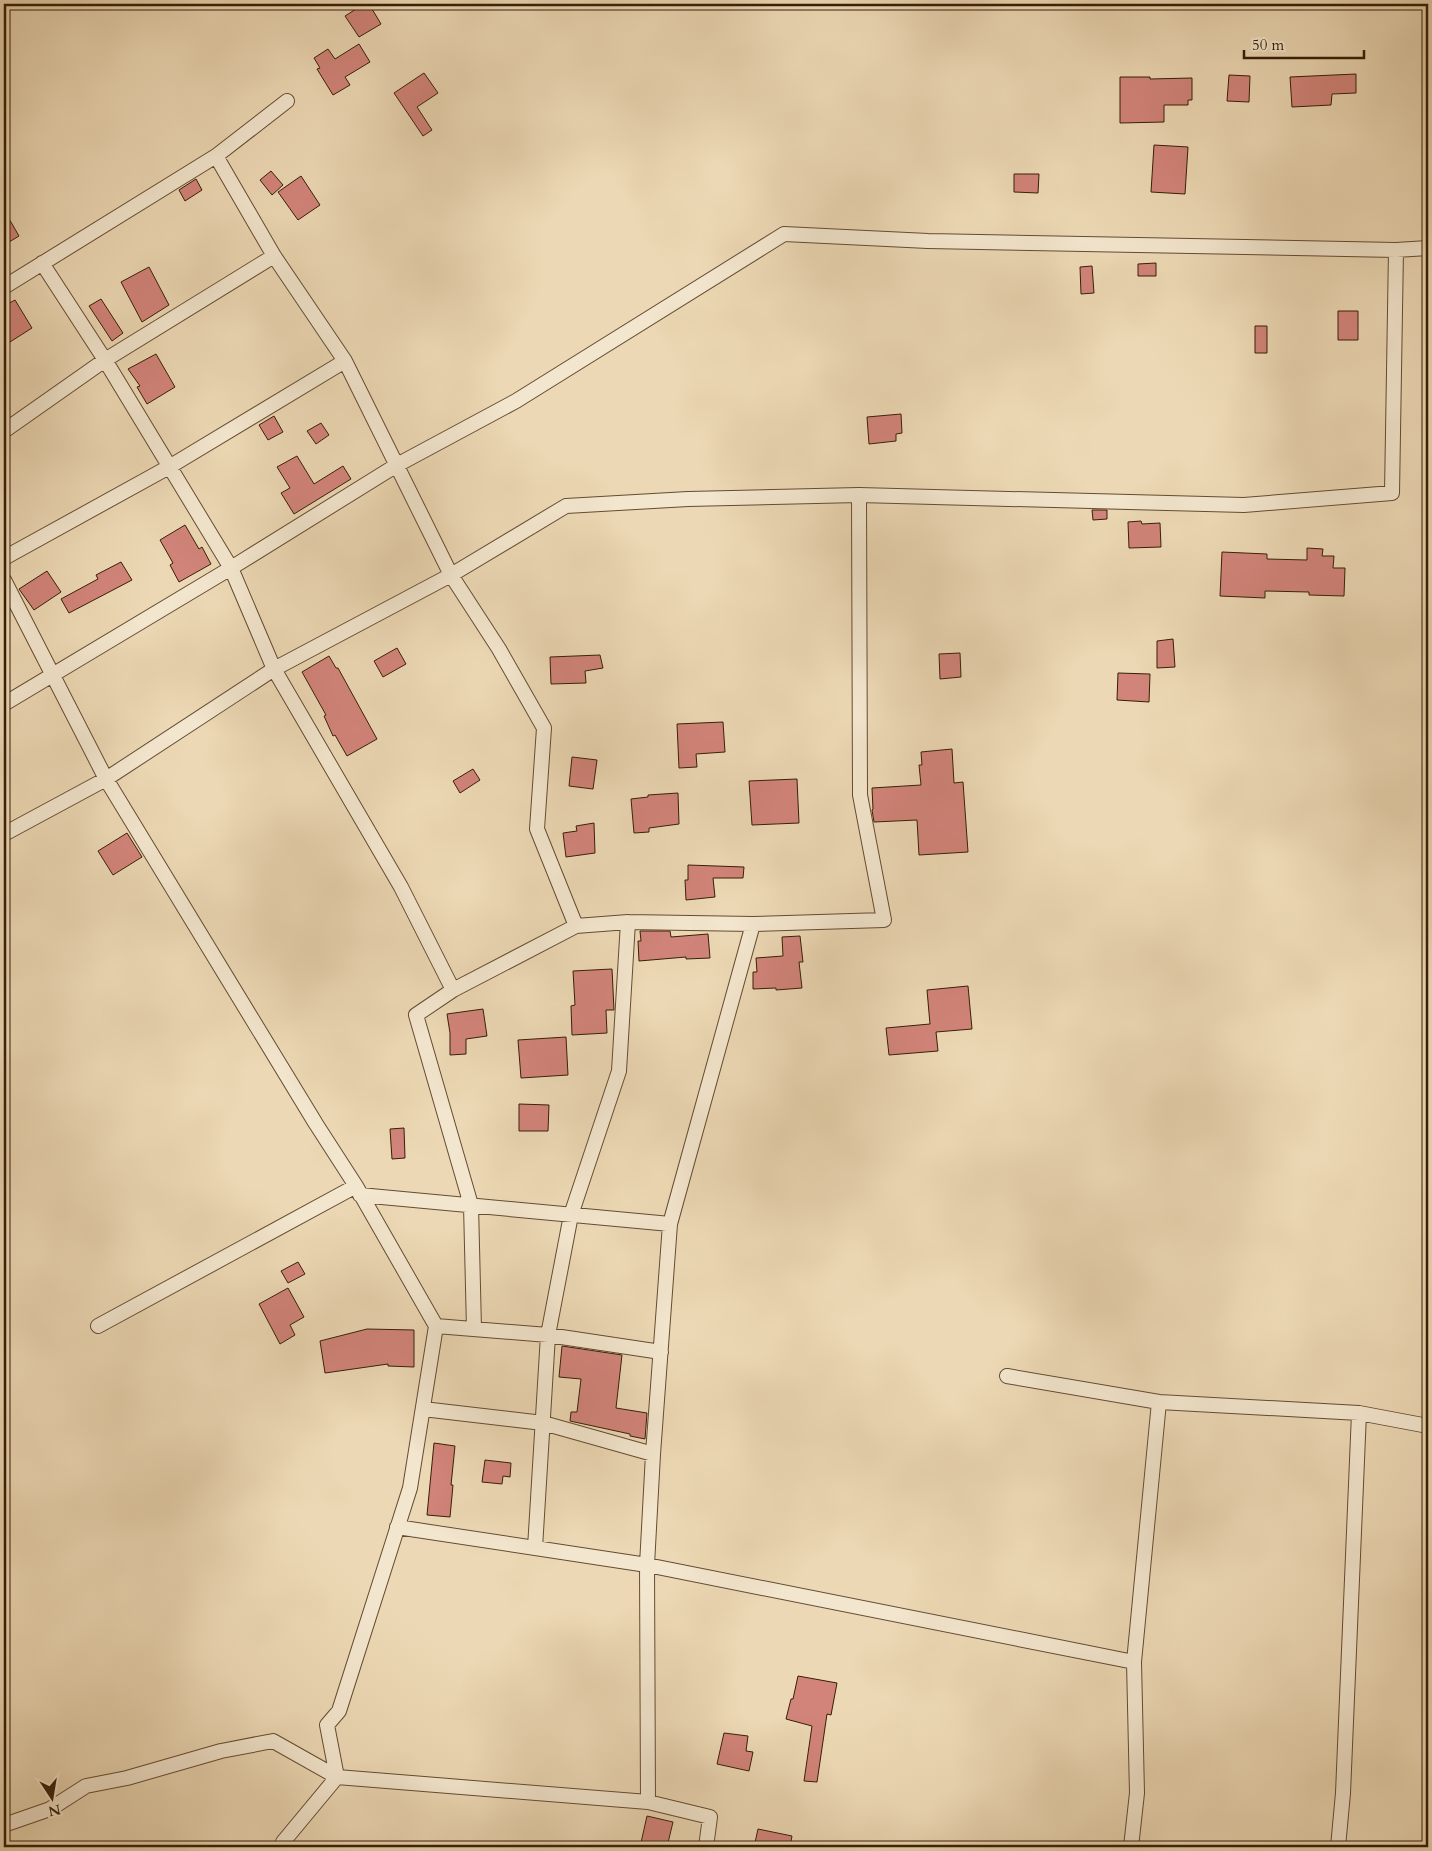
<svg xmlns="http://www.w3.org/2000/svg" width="1432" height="1851" font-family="Cardo,serif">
<rect width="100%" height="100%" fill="#ecd8b4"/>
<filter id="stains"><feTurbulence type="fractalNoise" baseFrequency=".004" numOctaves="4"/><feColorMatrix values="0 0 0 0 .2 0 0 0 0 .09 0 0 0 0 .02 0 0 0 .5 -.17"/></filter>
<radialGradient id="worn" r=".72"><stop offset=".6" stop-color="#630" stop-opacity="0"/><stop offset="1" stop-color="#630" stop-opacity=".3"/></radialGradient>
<path fill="#d2847a" stroke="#361e06" d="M364,4H369L381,24L359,37L345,16Z
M359,44L370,62L345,77L350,85L333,95L317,69L320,68L314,58L328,49L335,59Z
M424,73L438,93L417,107L432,130L423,136L394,93Z
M1356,74V93L1332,94L1331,105L1292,107L1290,77Z
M1229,75L1250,76L1249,102L1227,101Z
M1120,77H1150V79L1192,78V100H1188V105H1164V122L1120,123Z
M1154,145L1188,147L1185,194L1151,192Z
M271,171L283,185L272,195L260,180Z
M1014,174H1039L1038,193L1014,192Z
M301,176L320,205L298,220L278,192Z
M196,179L202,190L185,201L179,190Z
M4,210L19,236L4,245Z
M1156,263V276H1138V264Z
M1092,266L1094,293L1081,294L1080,267Z
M149,267L169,305L142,322L121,282Z
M101,299L123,333L112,341L89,306Z
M15,300L32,328L10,342L4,332V306Z
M1338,311H1358V340H1338Z
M1255,326H1267V353H1255Z
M156,354L175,387L147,404L137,387L140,386L128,369Z
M901,414L902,433L896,434V441L869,444L867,417Z
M274,416L283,432L268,440L259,425Z
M321,423L329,435L316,444L307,431Z
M297,456L314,484L343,466L351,479L294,514L281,493L290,488L277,467Z
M1092,510H1107V519L1093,520Z
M1141,521L1142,524L1160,523L1161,547L1129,548L1128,522Z
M185,525L199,549L202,547L211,564L179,582L170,565L173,563L160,540Z
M1307,548L1323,549L1322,556H1334L1333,568H1345L1344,596L1309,595V592L1265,591V598L1220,596L1222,552L1267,554V559L1307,560Z
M121,562L132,580L69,613L61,599L98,579L96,575Z
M47,571L61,592L34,610L19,589Z
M1173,639L1175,667L1157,668V641Z
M397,648L406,664L383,677L374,661Z
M960,653L961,677L940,679L939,654Z
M600,655L603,668L585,671L586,683L551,684L550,657Z
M329,656L336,668H338L377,739L347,756L335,735L333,736L324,716L326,715L302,672Z
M1118,673L1150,674L1149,702L1117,700Z
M723,722L725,752L696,754L697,767L679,768L677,724Z
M952,749L954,783L963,782L968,852L919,855L917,820L874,822L872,810L873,809L872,788L921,785L919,765H922L921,752Z
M572,757L597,760L593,789L569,786Z
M473,769L480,780L460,793L453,781Z
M797,779L799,823L752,825L749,781Z
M678,793L679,824L649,828V832L634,833L631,799L648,797V795Z
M594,823L595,853L566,857L563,833L577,831L576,826Z
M127,833L142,857L113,875L98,851Z
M688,865L744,867L743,878H713L715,897L686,900L685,880H688Z
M640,931H670L671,937L708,934L710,958L686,959V957L639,961L638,941H641Z
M800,936L803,962H799L802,988L776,990V988L753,989V972H757L756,958L783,956L782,937Z
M612,969L614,1010H606L607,1033L572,1035L571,1006L575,1005L573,971Z
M968,986L972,1029L936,1032L938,1051L889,1055L886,1028L930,1024L927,990Z
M483,1009L487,1036L466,1039V1054L450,1055V1033L447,1014Z
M566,1037L568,1075L521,1078L518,1040Z
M519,1104L549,1105L548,1131H519Z
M404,1128L405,1158L392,1159L390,1129Z
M298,1262L305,1274L288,1283L281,1271Z
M288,1288L304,1317L290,1325L295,1335L280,1344L259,1304Z
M367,1329L414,1330V1367L388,1366V1364L325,1373L320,1341Z
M562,1346L622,1355L616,1408L647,1413L645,1439L630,1436V1434L570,1421L571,1412H577L581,1379L559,1377Z
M434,1443L455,1446L451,1485H453L450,1517L427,1515Z
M485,1460L511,1463L510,1477L503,1476L502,1484L482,1482Z
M798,1676L837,1683L831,1715L827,1714L817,1782L804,1781L812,1726L786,1719L791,1699H793Z
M724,1733L748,1736L746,1751L753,1752L749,1771L717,1764Z
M647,1816L673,1822L667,1847H640Z
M758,1829L792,1836L790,1847H754Z"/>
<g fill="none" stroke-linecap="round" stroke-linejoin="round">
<defs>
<path id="street" d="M216,156L274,256L345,361L451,575L499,649L544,728L537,829L576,926
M42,263L105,360L231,568L274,669L401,887L453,990L416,1015L471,1205L474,1329
M4,287L216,156L287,101
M4,431L105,360L274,256
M4,558L169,467L345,361
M4,580L106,779L316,1124L356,1186L436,1326L410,1488L339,1711L327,1725L337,1777L283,1842V1847
M4,704L231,568L397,465L516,401L784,234L928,241L1396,250L1428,248
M4,834L106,779L274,669L451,575L566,506L688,499L859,495L1244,505L1392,493L1396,250
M453,990L576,926L628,922L753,924L884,920L860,795L859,495
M360,1195L670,1224
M98,1326L356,1186
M436,1326L548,1335L661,1352
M1007,1376L1159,1402L1359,1413L1428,1426
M423,1409L543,1423L653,1454
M397,1527L647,1565L1134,1662
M535,1548L548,1335L571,1215L619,1071L628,922
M648,1802L647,1565L653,1454L670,1224L753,924
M4,1825L50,1809L86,1786L127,1778L221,1751L273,1741L337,1777L648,1802L710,1817L706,1847
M1131,1847L1137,1793L1134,1662L1159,1402
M1338,1847L1343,1793L1359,1413"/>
</defs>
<use href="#street" stroke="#644c32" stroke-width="16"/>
<use href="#street" stroke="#f3e6ce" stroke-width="14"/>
</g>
<rect width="1432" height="1851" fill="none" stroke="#ecd8b4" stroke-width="20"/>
<rect x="5" y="5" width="1422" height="1841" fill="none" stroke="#361e06" stroke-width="2.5"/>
<rect x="10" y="10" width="1412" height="1831" fill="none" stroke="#361e06"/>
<g transform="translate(52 1798) rotate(168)" stroke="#f3e6ce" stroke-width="4" paint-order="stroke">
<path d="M0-4L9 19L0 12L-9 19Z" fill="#361e06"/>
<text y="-8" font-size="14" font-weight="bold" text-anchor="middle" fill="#361e06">N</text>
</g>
<path d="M1244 50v8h120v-8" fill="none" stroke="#361e06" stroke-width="2.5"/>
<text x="1252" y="50" font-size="15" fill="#361e06" stroke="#f3e6ce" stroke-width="4" paint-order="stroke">50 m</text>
<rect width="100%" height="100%" filter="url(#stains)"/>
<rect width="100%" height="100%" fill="url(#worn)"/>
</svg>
